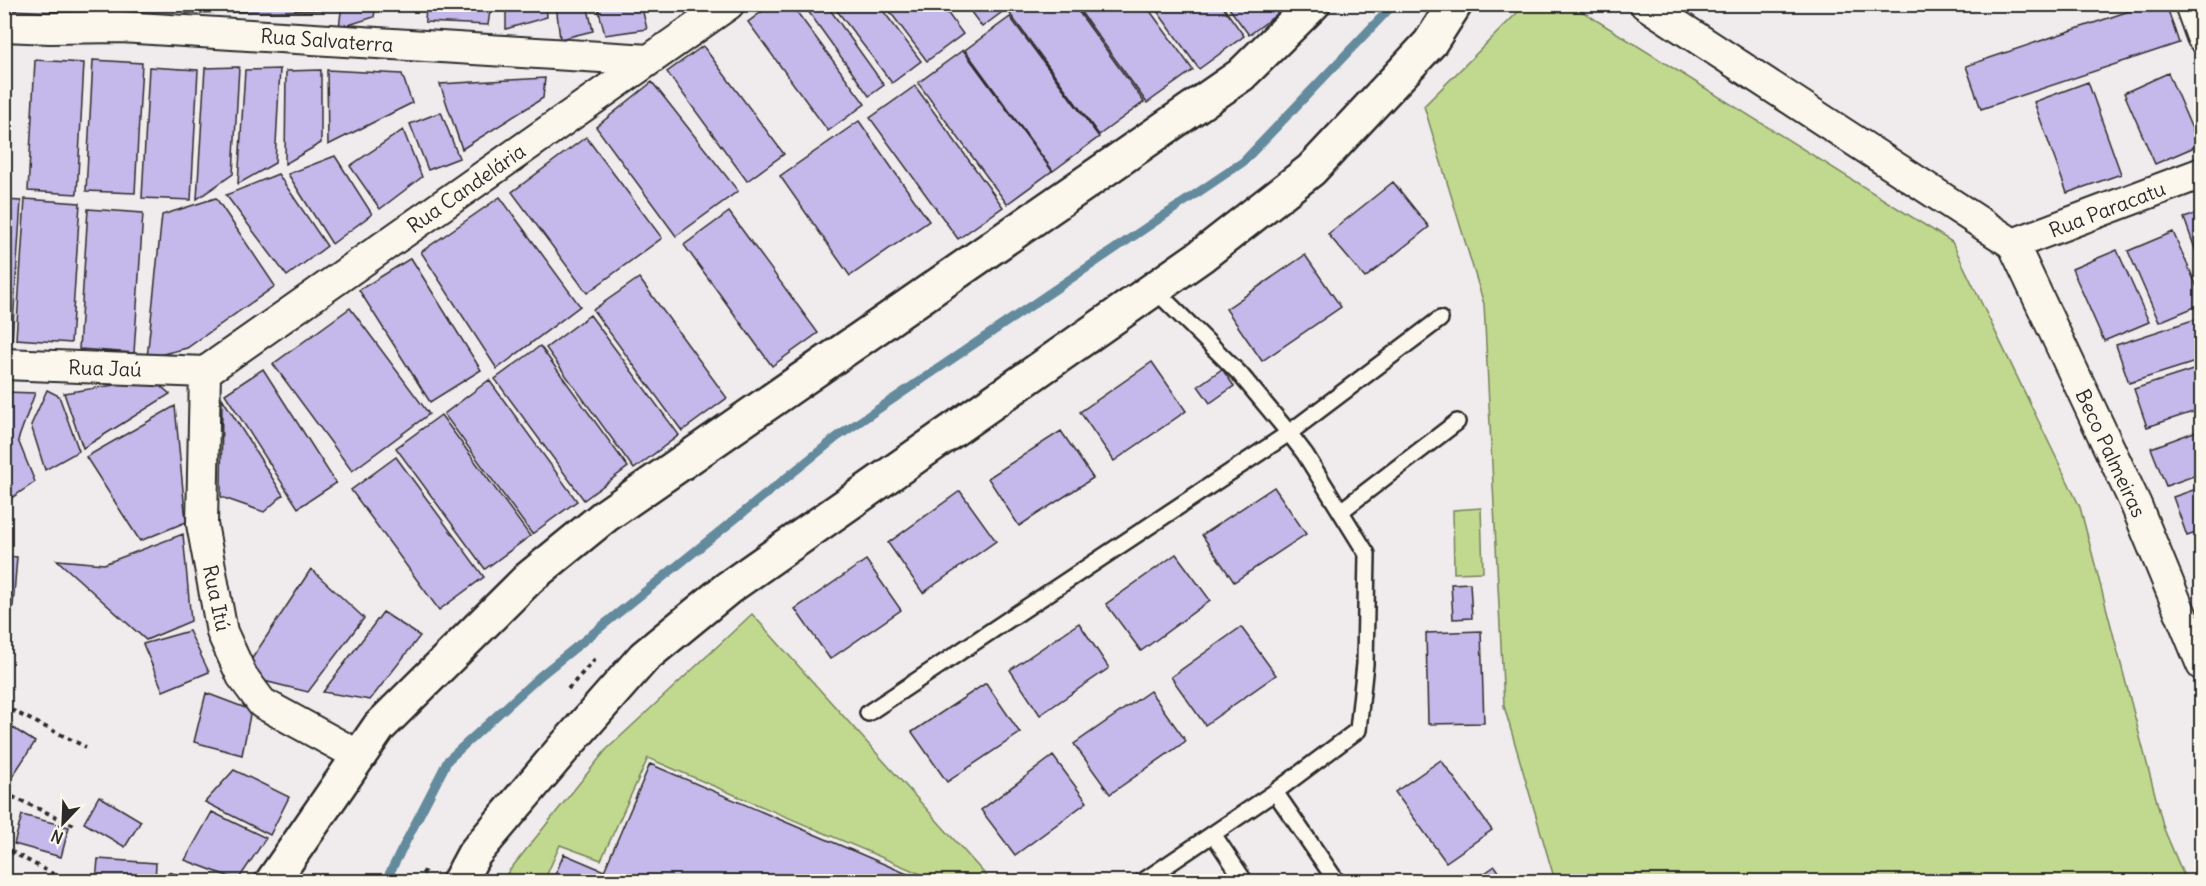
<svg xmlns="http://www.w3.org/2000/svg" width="2206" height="886" font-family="Delius,sans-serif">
<rect width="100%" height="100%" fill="#f0ebec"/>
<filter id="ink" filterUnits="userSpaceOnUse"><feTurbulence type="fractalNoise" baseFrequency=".0167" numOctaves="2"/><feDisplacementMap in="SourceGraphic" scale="12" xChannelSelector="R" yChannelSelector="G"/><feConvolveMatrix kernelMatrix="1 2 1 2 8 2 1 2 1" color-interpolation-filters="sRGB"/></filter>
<g filter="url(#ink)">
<path fill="#c0d98f" stroke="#76825d" stroke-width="1.5" d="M1525,5H1572L1952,242L2080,507L2164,829L2186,881H1555L1504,706L1484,304L1424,106Z
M1481,508L1483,572L1454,573L1453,510Z
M752,614L991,881H937L648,758L601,860L560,845L544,881H501L606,750Z"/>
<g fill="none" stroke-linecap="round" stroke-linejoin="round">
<path stroke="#638a9d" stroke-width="9" d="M385,882L448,760L540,676L837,437L1243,162L1394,4"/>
</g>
<path fill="#c4b9ea" stroke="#2b2b2b" stroke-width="1.5" d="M66,4H116L111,11L66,7Z
M184,4H325V10L186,13Z
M342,4H376L374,17L339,28Z
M426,4H491L488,25L425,22Z
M506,4H546L547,17L506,29Z
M556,4H587L593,31L560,39Z
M597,4H641L647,29L605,35Z
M772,4H791L865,104L828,131L748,22Z
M803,4H826L884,85L869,96Z
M832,4H878L921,61L892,83Z
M884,4H941L963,34L927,61Z
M965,4H1013L982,27Z
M1024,4H1073L1144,102L1099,135L1010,14Z
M1075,4H1145L1193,70L1147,103Z
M1152,4H1221L1244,36L1199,69Z
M1226,4H1291L1249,35Z
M2150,4H2166L2179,43L1981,109L1966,66Z
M1010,17L1099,137L1053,171L965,50Z
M703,46L784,154L747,181L667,72Z
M963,50L1052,171L1007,204L918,83Z
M35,60L84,63L77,194L28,191Z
M93,60L142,63L135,193L86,191Z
M149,67L198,70L191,200L142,198Z
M239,67L233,174L197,199L205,68Z
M280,69L275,163L238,184L245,70Z
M321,70V143L285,164L286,71Z
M327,70L402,74L412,103L328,145Z
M2168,73L2199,145L2155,164L2124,93Z
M545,78L543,98L462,149L440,84Z
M652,82L738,191L676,236L596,127Z
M2088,82L2121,174L2067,193L2034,102Z
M915,86L1003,207L958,239L870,118Z
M441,112L459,158L428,170L410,124Z
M859,121L929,221L850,276L780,176Z
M403,130L422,177L380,209L350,166Z
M586,137L662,238L587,293L512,192Z
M335,156L372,214L332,244L288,174Z
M278,174L327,246L287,276L226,195Z
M1393,182L1429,227L1365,278L1328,234Z
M500,197L580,306L497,369L421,252Z
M216,198L275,286L187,348L147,358L162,215Z
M25,199L80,203L71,343L16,339Z
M4,200L21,201L12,341H4Z
M88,209L143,213L134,353L79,349Z
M729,212L818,333L772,366L684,245Z
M2202,212V268L2184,218Z
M2173,232L2202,298V304L2159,322L2128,251Z
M2117,250L2149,322L2104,341L2072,269Z
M1305,255L1341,307L1262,361L1226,309Z
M411,258L481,370L430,402L359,290Z
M639,278L727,398L682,431L593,310Z
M350,308L429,414L352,471L273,364Z
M590,315L679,435L634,469L546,348Z
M2202,317V360L2129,383L2116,345Z
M540,346L628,467L584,500L495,379Z
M1152,362L1186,411L1114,461L1080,412Z
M2202,367V409L2147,427L2134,389Z
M263,369L336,483L298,508L225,394Z
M1222,369L1234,386L1210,403L1198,386Z
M152,379L170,394L83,448L64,393Z
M489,380L577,501L532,534L444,414Z
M47,390L59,396L79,451L45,470L31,425Z
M4,392L35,393L18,440L35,482L4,503Z
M222,398L283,495L264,512L221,497Z
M175,406L186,522L140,541L86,457Z
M441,415L530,536L485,569L396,448Z
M2202,429V473L2166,486L2151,448Z
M1061,431L1093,478L1019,526L988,478Z
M396,457L484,577L439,610L351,490Z
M1274,487L1306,534L1234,582L1202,535Z
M2202,487V531L2187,536L2173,497Z
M960,491L996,541L923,593L888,543Z
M183,534L191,621L146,640L57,560L104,564Z
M1176,554L1210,600L1141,651L1106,604Z
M4,556L17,557L13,606L4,605Z
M866,560L901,610L830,659L795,609Z
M311,569L364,618L308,692L260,680L251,660Z
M1470,583L1472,618L1453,619L1451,584Z
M383,612L420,636L370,700L323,692Z
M1079,623L1109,668L1040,715L1010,670Z
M1241,627L1276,675L1205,725L1171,677Z
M189,631L209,672L163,691L143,644Z
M1481,631L1484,723L1428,724L1426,633Z
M986,683L1020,733L947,782L912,732Z
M1150,691L1186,741L1110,794L1074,744Z
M206,693L251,710L242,755L194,742Z
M10,726L35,742L8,783L4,781V734Z
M1053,756L1087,802L1015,855L981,810Z
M1441,760L1492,830L1446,862L1395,792Z
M650,764L926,882H552L564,854L604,871Z
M234,770L289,797L270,835L205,802Z
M99,796L141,821L125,847L84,823Z
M212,812L266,838L238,880L185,860Z
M22,815L69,827L61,857L14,844Z
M98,859L156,863L155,882H96Z
M1495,866L1506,882H1472Z
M169,872L196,882H167Z"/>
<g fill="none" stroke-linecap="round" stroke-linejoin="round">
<defs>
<path id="service" d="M1341,511L1457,422
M868,713L1289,433L1440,319
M1275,792L1337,882
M1213,834L1245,882
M1142,882L1275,792L1358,730L1365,664L1367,554L1305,454L1289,433L1240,374L1154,289"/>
<path id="minor" d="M1645,4L2013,244
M2190,4L2202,37
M4,26L50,28L121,27L649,60
M2013,244L2136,505L2202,665
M2013,244L2202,173
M4,364L205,372
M205,372L729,4
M205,372L202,524L222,632L242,676L262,703L359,756"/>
<path id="secondary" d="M272,882L379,727L529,578L605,516L1241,75L1313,4
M459,882L474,854L562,750L644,657L728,588L1201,256L1311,170L1430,43L1455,4"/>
</defs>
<use href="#service" stroke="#2b2b2b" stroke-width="20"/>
<use href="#minor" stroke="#2b2b2b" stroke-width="34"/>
<use href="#secondary" stroke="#2b2b2b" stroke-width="38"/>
<path stroke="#2b2b2b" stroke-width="4" stroke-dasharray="4.5 4.5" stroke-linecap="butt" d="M568,689L595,659
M4,711L7,708L86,747
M4,793L74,825
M4,845L10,851L68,882
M418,882L427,867"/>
<use href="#service" stroke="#fbf7ec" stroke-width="15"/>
<use href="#minor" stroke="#fbf7ec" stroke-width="30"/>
<use href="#secondary" stroke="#fbf7ec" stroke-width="33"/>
</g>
</g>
<g text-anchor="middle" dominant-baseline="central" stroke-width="5" stroke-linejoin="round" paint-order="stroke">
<g font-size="20" fill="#2b2b2b" stroke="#fbf7ec">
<text transform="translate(327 40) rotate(4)">Rua Salvaterra</text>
<text transform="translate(466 188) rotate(-35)">Rua Candelária</text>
<text transform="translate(2107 209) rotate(-21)">Rua Paracatu</text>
<text transform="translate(105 368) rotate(2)">Rua Jaú</text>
<text transform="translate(2111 453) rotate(65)">Beco Palmeiras</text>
<text transform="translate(217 598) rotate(78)">Rua Itú</text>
</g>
</g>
<rect width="2206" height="886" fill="none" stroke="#fbf7ec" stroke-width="24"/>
<rect x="12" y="12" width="2182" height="862" fill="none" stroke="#2b2b2b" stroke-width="2" filter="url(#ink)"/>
<g transform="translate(63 823) rotate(203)" stroke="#fbf7ec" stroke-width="4.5" paint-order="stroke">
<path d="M0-4.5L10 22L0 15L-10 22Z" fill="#2b2b2b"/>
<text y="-9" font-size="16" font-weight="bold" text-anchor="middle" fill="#2b2b2b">N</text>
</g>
</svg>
